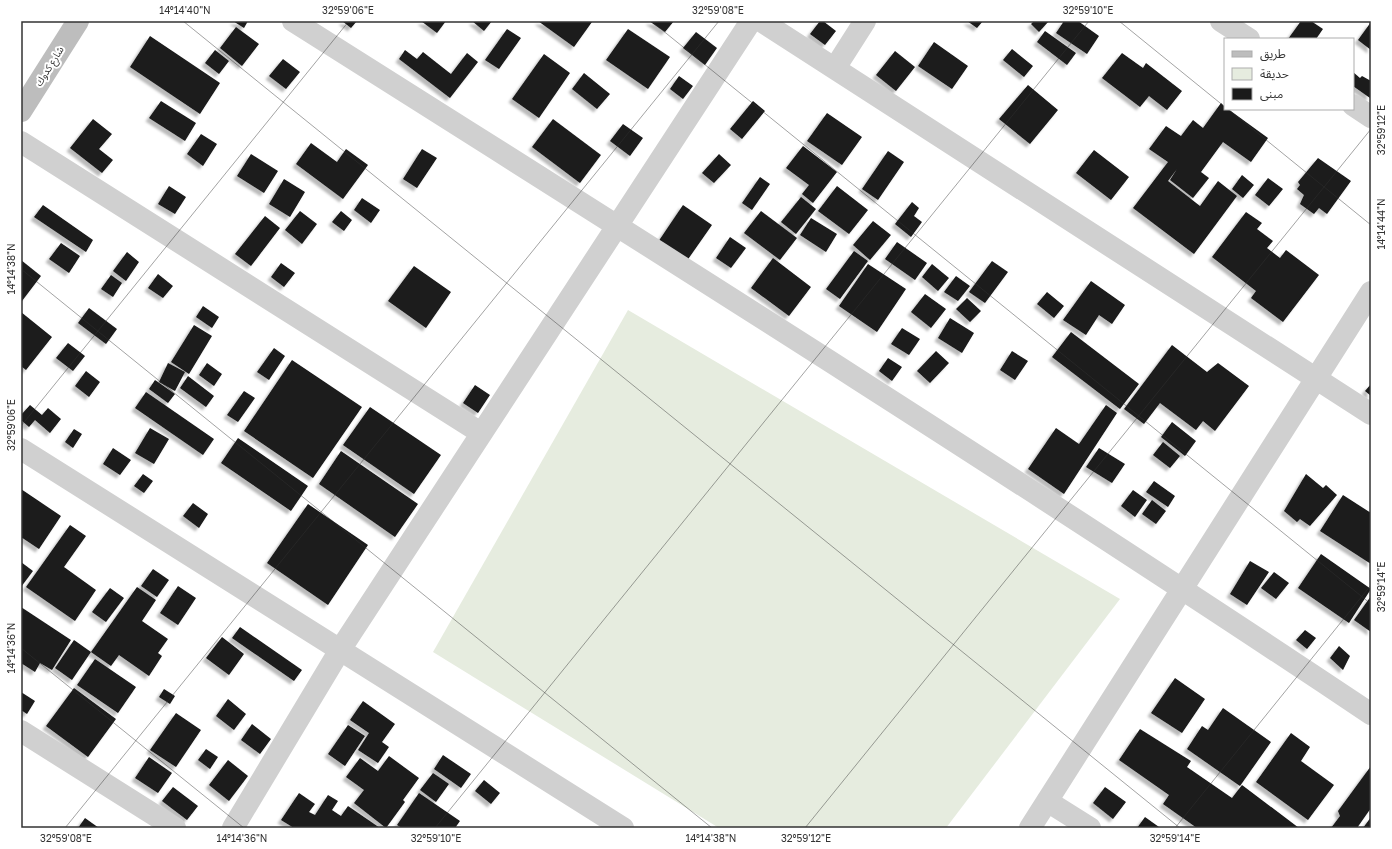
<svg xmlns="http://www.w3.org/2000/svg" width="1392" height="849" font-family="'Golos Text','Noto Sans Arabic',sans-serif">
<defs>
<filter id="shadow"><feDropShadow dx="-3.5" dy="3.5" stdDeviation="1" flood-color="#0004"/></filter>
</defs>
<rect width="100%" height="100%" fill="#fff"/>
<path fill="#e6ecdf" d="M628,310L1120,599L946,828H719L433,652Z"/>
<path fill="#1a1a1a" filter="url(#shadow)" d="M233,21H248L244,28Z
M342,21H357L351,28Z
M421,21H446L437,33Z
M472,21H492L484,31Z
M538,21H591L592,22L574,47Z
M649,21H674L665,32Z
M820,21H823L836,31L825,45L810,34Z
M967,21H983L977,28Z
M1034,21H1049L1039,32L1031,24Z
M1064,21H1078L1099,36L1087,54L1056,33Z
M1301,21H1311L1323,29L1316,39H1288Z
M1371,22V50L1358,40Z
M236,27L259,44L242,66L220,48Z
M507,29L521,38L499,69L485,60Z
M628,29L670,57L648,89L606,60Z
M1045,31L1076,53L1067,65L1037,42Z
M696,32L717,48L705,65L683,48Z
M150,36L220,83L200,114L130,67Z
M934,42L968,66L952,89L918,66Z
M1012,49L1033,66L1024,77L1003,60Z
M215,50L229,61L219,74L205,63Z
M405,50L417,59L423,52L451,74L467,53L478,62L450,98L399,59Z
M895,51L915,67L896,91L876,75Z
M1122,53L1143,68L1146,63L1182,91L1167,110L1149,96L1140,107L1102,78Z
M544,54L570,73L539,118L512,99Z
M283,59L300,72L286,89L269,76Z
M1353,72L1360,78L1362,76L1371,81L1370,98L1353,86Z
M584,73L610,94L597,109L572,89Z
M679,76L693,86L683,99L670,89Z
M1028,85L1058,110L1030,144L999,119Z
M161,101L196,123L185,141L149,118Z
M753,101L765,111L742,139L730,129Z
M1221,103L1225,107V109H1228L1268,138L1251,162L1223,142L1201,172L1209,178L1193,198L1170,180L1177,169L1168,181L1200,206L1218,181L1237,196L1194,254L1133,208L1168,162L1149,149L1166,126L1181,136L1193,120L1203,128Z
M827,113L862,137L842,165L807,141Z
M93,119L112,134L99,149L113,160L102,173L70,148Z
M553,119L601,155L580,183L532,147Z
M623,124L643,138L630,156L610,141Z
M201,134L217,144L203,166L187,154Z
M311,143L337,162L346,149L368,165L343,199L296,164Z
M803,146L837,172L813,203L802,194L809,185L786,168Z
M422,149L437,158L417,188L403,179Z
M1094,150L1129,177L1111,200L1076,173Z
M888,151L904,162L878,200L862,189Z
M251,154L278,171L264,193L237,176Z
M719,154L731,165L714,183L702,173Z
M1318,158L1351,181L1327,214L1319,208L1314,214L1300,204L1304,195L1297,189L1300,185L1298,182Z
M1242,175L1254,185L1243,198L1232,189Z
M760,177L770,184L752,210L742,203Z
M1268,178L1283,189L1269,206L1255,195Z
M284,179L305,192L290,217L269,204Z
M169,186L186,197L175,214L158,204Z
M837,186L868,210L849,234L818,211Z
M801,197L816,209L796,234L781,222Z
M362,198L380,210L371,223L354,210Z
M912,202L919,208L914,216L922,222L911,237L895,224Z
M43,205L93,240L86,252L34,217Z
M683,205L712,225L684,265L656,245Z
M300,211L317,224L302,244L285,230Z
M341,211L352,220L344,231L332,222Z
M761,211L797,238L780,260L744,233Z
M1246,212L1262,223L1257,229L1273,241L1267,248L1280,258L1286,250L1319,275L1283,322L1251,298L1256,291L1212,257Z
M265,216L280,228L251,266L235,254Z
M811,218L837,234L826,252L800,235Z
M873,221L891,235L870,260L853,245Z
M730,237L746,248L731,268L716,258Z
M897,242L927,263L915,280L885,259Z
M61,243L80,256L69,273L49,259Z
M854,251L868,261L840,299L826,289Z
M127,252L139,262L126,281L113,271Z
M773,258L811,287L789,316L751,288Z
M21,260L41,276L22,301H21Z
M992,261L1008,272L985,303L969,292Z
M281,263L295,273L284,287L271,277Z
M868,264L906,289L877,332L839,306Z
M932,264L949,278L938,291L922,277Z
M414,266L451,292L426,328L388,301Z
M158,274L173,286L163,298L148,288Z
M111,275L122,283L113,297L101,289Z
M956,276L970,286L958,301L944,292Z
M1091,281L1125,305L1112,324L1099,315L1086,335L1063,320Z
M1047,292L1064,306L1054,318L1037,304Z
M925,294L946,309L931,328L911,312Z
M967,298L981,311L970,322L956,309Z
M203,306L219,317L212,328L196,317Z
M89,308L117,329L106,344L78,323Z
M21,312L52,337L26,370L21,366Z
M950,318L974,333L962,353L938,338Z
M194,325L212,336L189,374L171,362Z
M902,328L920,339L909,355L891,344Z
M1071,332L1139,384L1120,409L1052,357Z
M68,343L85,356L73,371L56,358Z
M1172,345L1207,372L1218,363L1249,386L1215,431L1203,421L1196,430L1160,403L1144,424L1124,409Z
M274,348L285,356L269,380L257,372Z
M936,351L949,363L930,383L917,371Z
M1012,351L1028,361L1015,380L1000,370Z
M888,358L902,367L892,381L879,371Z
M292,360L362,407L313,478L244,431Z
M168,363L185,372L175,391L159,382Z
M207,363L222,374L214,386L199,375Z
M86,371L100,382L89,397L75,386Z
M188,376L214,396L206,407L180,388Z
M155,380L175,394L168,403L149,389Z
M1371,384V396L1365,391Z
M475,385L490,395L478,413L463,403Z
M244,391L255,398L238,422L227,415Z
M146,392L214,439L203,455L135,408Z
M30,405L42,415L48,408L61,419L50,433L35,420L29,427L21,420V415Z
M1106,405L1117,413L1064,494L1028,469L1056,428L1079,444Z
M370,407L441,455L414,494L343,445Z
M1172,422L1196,441L1185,456L1161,437Z
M150,428L169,439L154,464L135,453Z
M74,429L82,434L73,448L65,442Z
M238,438L308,486L291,511L221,463Z
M1163,442L1180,456L1170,468L1153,455Z
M113,448L131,460L120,475L103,464Z
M1099,448L1125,464L1112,483L1086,467Z
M341,451L418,504L395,537L319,484Z
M143,474L153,481L144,493L134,486Z
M1306,474L1323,488L1326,485L1337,495L1310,526L1300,519L1297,522L1284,511Z
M1154,481L1175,496L1168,507L1146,492Z
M21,489L61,516L39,549L21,537Z
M1133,490L1147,500L1135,517L1121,506Z
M1343,495L1371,513V564L1320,531Z
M1152,500L1166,511L1156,524L1142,514Z
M193,503L208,514L199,528L183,516Z
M308,504L368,545L328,605L267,563Z
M70,525L86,536L64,567L96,590L75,621L26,587Z
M1321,554L1371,589L1349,623L1298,588Z
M1250,561L1269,572L1247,605L1230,594Z
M21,562L33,571L21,587Z
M153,569L169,580L157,597L141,586Z
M1274,572L1289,583L1276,599L1261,588Z
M178,586L196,598L178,625L160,613Z
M137,587L156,600L142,621L168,639L158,653L162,656L149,676L119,655L111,666L91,652Z
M110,588L124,598L106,622L92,612Z
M1371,596V632L1354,620Z
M21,607L71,640L52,670L40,663L35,672L21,663Z
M240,627L302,670L294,681L232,638Z
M1305,630L1316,638L1307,649L1296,640Z
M222,637L244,654L229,675L206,658Z
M74,640L91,652L72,680L55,668Z
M1339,646L1350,656L1343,670L1330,658Z
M95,659L136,687L118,713L77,685Z
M1175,678L1205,699L1182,733L1151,713Z
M74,688L116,719L88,757L46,726Z
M164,689L175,696L170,704L159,697Z
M21,692L35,701L27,714L21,710Z
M228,699L246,714L234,730L216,716Z
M363,701L395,724L382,742L389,747L378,763L358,750L369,733L350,720Z
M1223,708L1271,742L1240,786L1187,749L1202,726L1208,730Z
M176,713L201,730L176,767L150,750Z
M252,724L271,739L260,754L241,740Z
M348,725L365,736L345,766L328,754Z
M1140,729L1191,761L1187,767L1232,798L1242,785L1299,828H1197L1163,804L1169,795L1119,760Z
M1291,733L1310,747L1301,761L1334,785L1308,820L1256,782Z
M206,749L218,757L210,769L198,760Z
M443,755L471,774L461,788L434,769Z
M389,756L419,778L403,800L405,802L386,828L354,803L364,790L346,777L360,758L378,771Z
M149,757L172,773L158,793L135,778Z
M228,760L248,776L229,801L209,785Z
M1371,766V808L1357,828H1331L1340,816L1338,811Z
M433,773L449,784L436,802L420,790Z
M484,780L500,793L491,804L475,791Z
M173,787L198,806L187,820L162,801Z
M1105,787L1126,802L1113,819L1093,803Z
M299,793L315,804L309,812L315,815L328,795L338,801L332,810L341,816L348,806L380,828H294L281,820Z
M419,793L460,821L455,828H402L397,825Z
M1145,817L1159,827L1158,828H1137Z
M1371,817V828H1363Z
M85,818L99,828H78Z"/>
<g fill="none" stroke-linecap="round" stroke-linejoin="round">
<path stroke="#d0d0d0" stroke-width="22" d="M293,21C654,249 1016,477 1371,714
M761,21L1371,414
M1221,21L1249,39
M835,68L865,21
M1353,105L1371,117
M21,142L481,433
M21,449L623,828
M21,731L175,828
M1047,801L1090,828
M233,828L340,650L751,21
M1030,828L1371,292"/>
<path stroke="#bdbdbd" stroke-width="22" d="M21,111L78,21"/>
</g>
<path fill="none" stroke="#333" stroke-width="1" stroke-opacity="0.45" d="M183,21L1180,828M651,21L1371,604M1119,21L1225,107M1228,109L1371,225M21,269L712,828M21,426L349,21M21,648L244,828M65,828L719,21M435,828L1089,21M805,828L1371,129M1175,828L1371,585"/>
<g text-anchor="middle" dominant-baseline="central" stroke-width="4" stroke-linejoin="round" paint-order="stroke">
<g font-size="10" fill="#333" stroke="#fff">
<text transform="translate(49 66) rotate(-58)">شارع كدوك</text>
</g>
</g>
<rect width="1392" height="849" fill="none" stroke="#ffffff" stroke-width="44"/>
<rect x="1224" y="38" width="130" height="72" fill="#ffffff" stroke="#adadad"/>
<rect x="1232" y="51" width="20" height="6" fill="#bdbdbd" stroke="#adadad"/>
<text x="1260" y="58" font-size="12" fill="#333333">طريق</text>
<rect x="1232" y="68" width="20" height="12" fill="#e6ecdf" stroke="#adadad"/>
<text x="1260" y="78" font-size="12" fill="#333333">حديقة</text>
<rect x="1232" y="88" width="20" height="12" fill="#1a1a1a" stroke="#adadad"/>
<text x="1260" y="98" font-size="12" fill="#333333">مبنى</text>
<rect x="22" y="22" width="1348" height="805" fill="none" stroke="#333" stroke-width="1.5"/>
<g font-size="10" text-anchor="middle" fill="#333">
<text x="185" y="14">14°14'40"N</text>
<text x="348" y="14">32°59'06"E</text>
<text x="718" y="14">32°59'08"E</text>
<text x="1088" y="14">32°59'10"E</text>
<text transform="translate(1381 130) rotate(-90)" y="4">32°59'12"E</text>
<text transform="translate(1381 224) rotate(-90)" y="4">14°14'44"N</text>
<text transform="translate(11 269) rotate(-90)" y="4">14°14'38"N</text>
<text transform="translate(11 425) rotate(-90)" y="4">32°59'06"E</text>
<text transform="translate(1381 587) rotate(-90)" y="4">32°59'14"E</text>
<text transform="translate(11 648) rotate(-90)" y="4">14°14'36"N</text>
<text x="66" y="842">32°59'08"E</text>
<text x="242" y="842">14°14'36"N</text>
<text x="436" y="842">32°59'10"E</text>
<text x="711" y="842">14°14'38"N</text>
<text x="806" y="842">32°59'12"E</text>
<text x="1175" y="842">32°59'14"E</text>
</g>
</svg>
